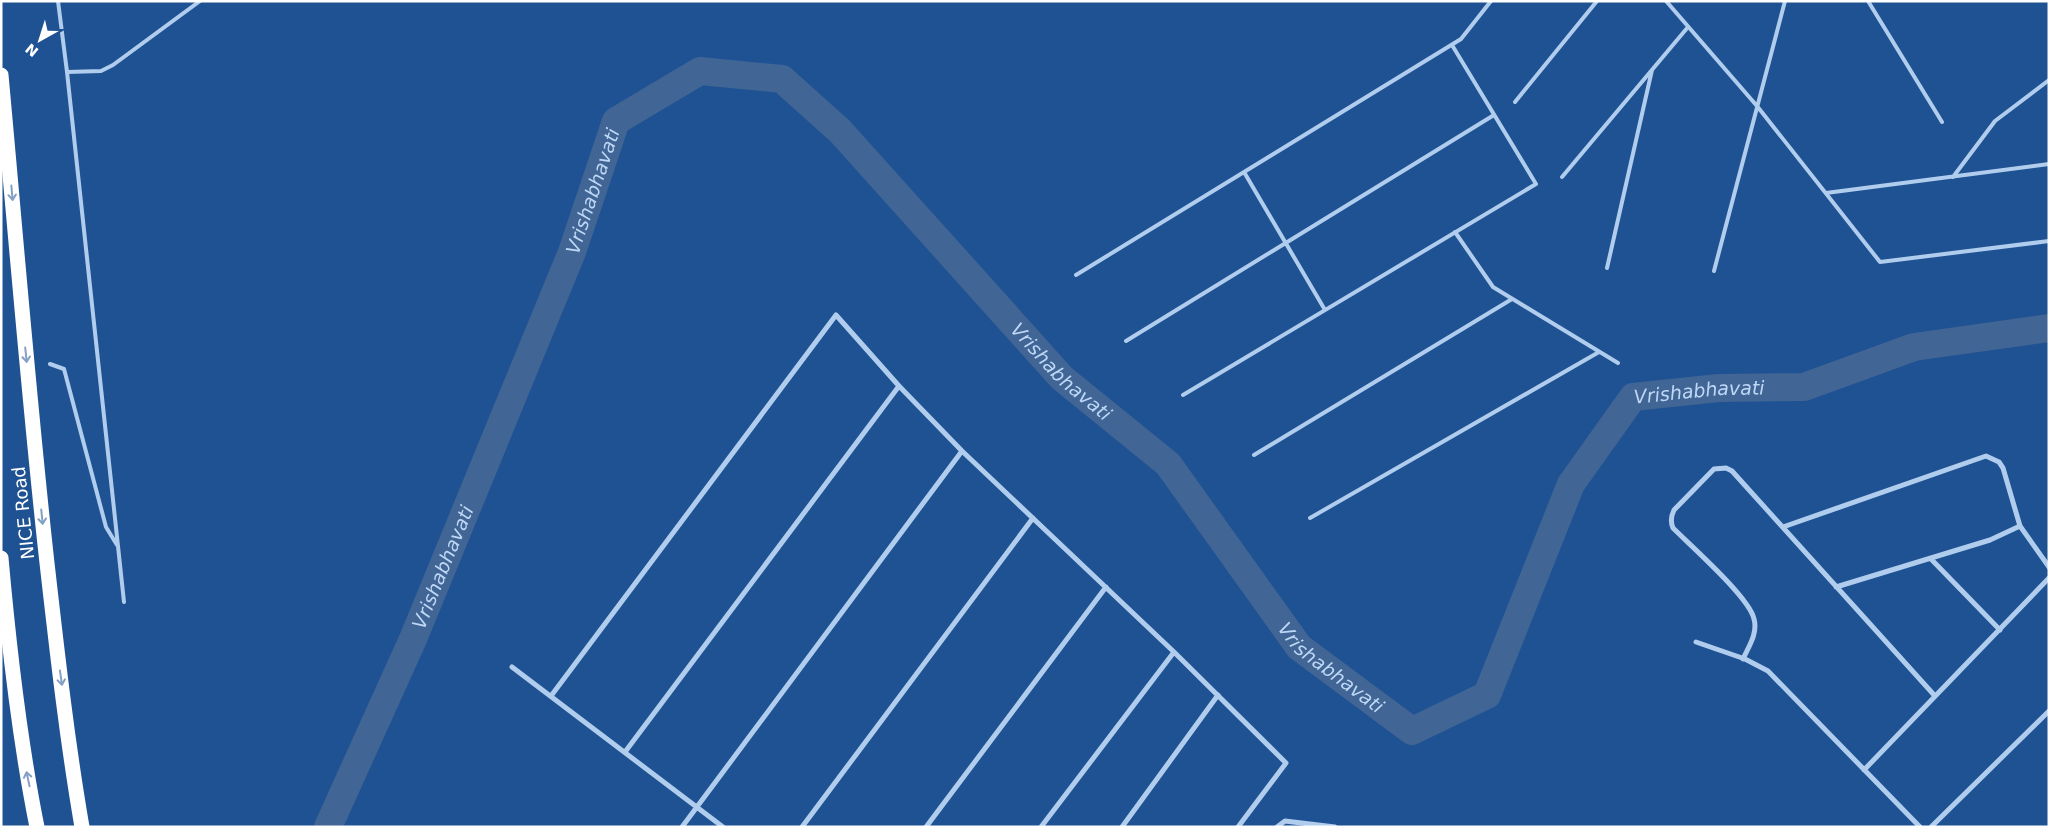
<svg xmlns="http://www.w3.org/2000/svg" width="2050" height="828" font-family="'DejaVu Sans',sans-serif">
<rect width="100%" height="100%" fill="#1f5293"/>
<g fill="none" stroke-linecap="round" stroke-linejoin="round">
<path stroke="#416594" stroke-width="28" id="s1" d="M328,827L413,639L572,252L616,121L700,71L782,79L840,131L1062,378L1168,464L1299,647L1412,731L1487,695L1571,484L1633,397L1719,388L1804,387L1914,347L2049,328"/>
<path stroke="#b1cdee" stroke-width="4" d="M58,1L67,72L101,71L113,65L200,1
M1666,1L1757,106L1880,262L2049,241
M1868,1L1942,122
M67,72L124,602
M1515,102L1597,1
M1244,172L1325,310
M1562,177L1688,27
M1953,177L1995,121L2049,80
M1826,193L2049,164
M1455,232L1493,287L1618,363
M1607,268L1652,70
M1714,271L1785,1
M1076,275L1461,39L1491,1
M1126,341L1494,115
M50,364L64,369L106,527L117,545
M1183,395L1536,184L1452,45
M1254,455L1512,299
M1310,518L1599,352"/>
<path stroke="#b1cdee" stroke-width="5" d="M1783,527L1986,456L1999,462L2003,468L2020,526L2049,567
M1931,559L2000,630
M1836,587L1990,540L2020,526
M1696,642L1745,659L1768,671L1920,827
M1174,652L1286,763L1238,827
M1743,659C1749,646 1758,633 1754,619C1750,598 1691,546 1673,528C1670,521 1671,516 1674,510L1714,469L1726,468L1732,471L1935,696
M512,667L723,827
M551,696L836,315L899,386
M625,752L899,386L962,451
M1864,770L2049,578
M682,827L962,451L1174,652L1041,827
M802,827L1033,518
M926,827L1106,587
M1122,827L1218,695
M1277,827L1285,821L1335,827
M1931,827L2049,711"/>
<path stroke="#fff" stroke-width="15" d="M1,75C16,238 29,401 47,563C57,651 67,740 82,827
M1,558C9,648 19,738 37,827"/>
</g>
<defs><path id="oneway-shaft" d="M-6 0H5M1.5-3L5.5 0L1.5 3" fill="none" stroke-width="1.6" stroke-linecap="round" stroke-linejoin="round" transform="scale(1.25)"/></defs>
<g stroke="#84a0c4">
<use href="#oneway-shaft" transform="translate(12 193) rotate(85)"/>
<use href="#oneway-shaft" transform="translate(26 355) rotate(84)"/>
<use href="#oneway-shaft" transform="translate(42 517) rotate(84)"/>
<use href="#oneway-shaft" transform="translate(61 678) rotate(82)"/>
<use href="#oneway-shaft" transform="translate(28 779) rotate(-102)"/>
</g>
<g text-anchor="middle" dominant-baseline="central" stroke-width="4.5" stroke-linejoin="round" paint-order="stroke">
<g font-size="18" fill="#fff" stroke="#1f5293">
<text transform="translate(23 513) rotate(-96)">NICE Road</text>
</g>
<g font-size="19" font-style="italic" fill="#bed7f5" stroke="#1f5293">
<text stroke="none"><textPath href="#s1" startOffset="689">Vrishabhavati</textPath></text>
<text stroke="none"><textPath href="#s1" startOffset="1348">Vrishabhavati</textPath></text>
<text stroke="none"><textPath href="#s1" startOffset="2339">Vrishabhavati</textPath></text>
<text stroke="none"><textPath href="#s1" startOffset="284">Vrishabhavati</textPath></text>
<text stroke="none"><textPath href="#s1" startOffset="1752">Vrishabhavati</textPath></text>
</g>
</g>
<rect width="2050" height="828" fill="none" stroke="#ffffff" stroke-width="5"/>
<g transform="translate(40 40) rotate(219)" stroke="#1f5293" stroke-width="4" paint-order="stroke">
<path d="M0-4L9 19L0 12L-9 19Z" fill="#ffffff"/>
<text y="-8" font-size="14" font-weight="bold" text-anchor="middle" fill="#ffffff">N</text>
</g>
</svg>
